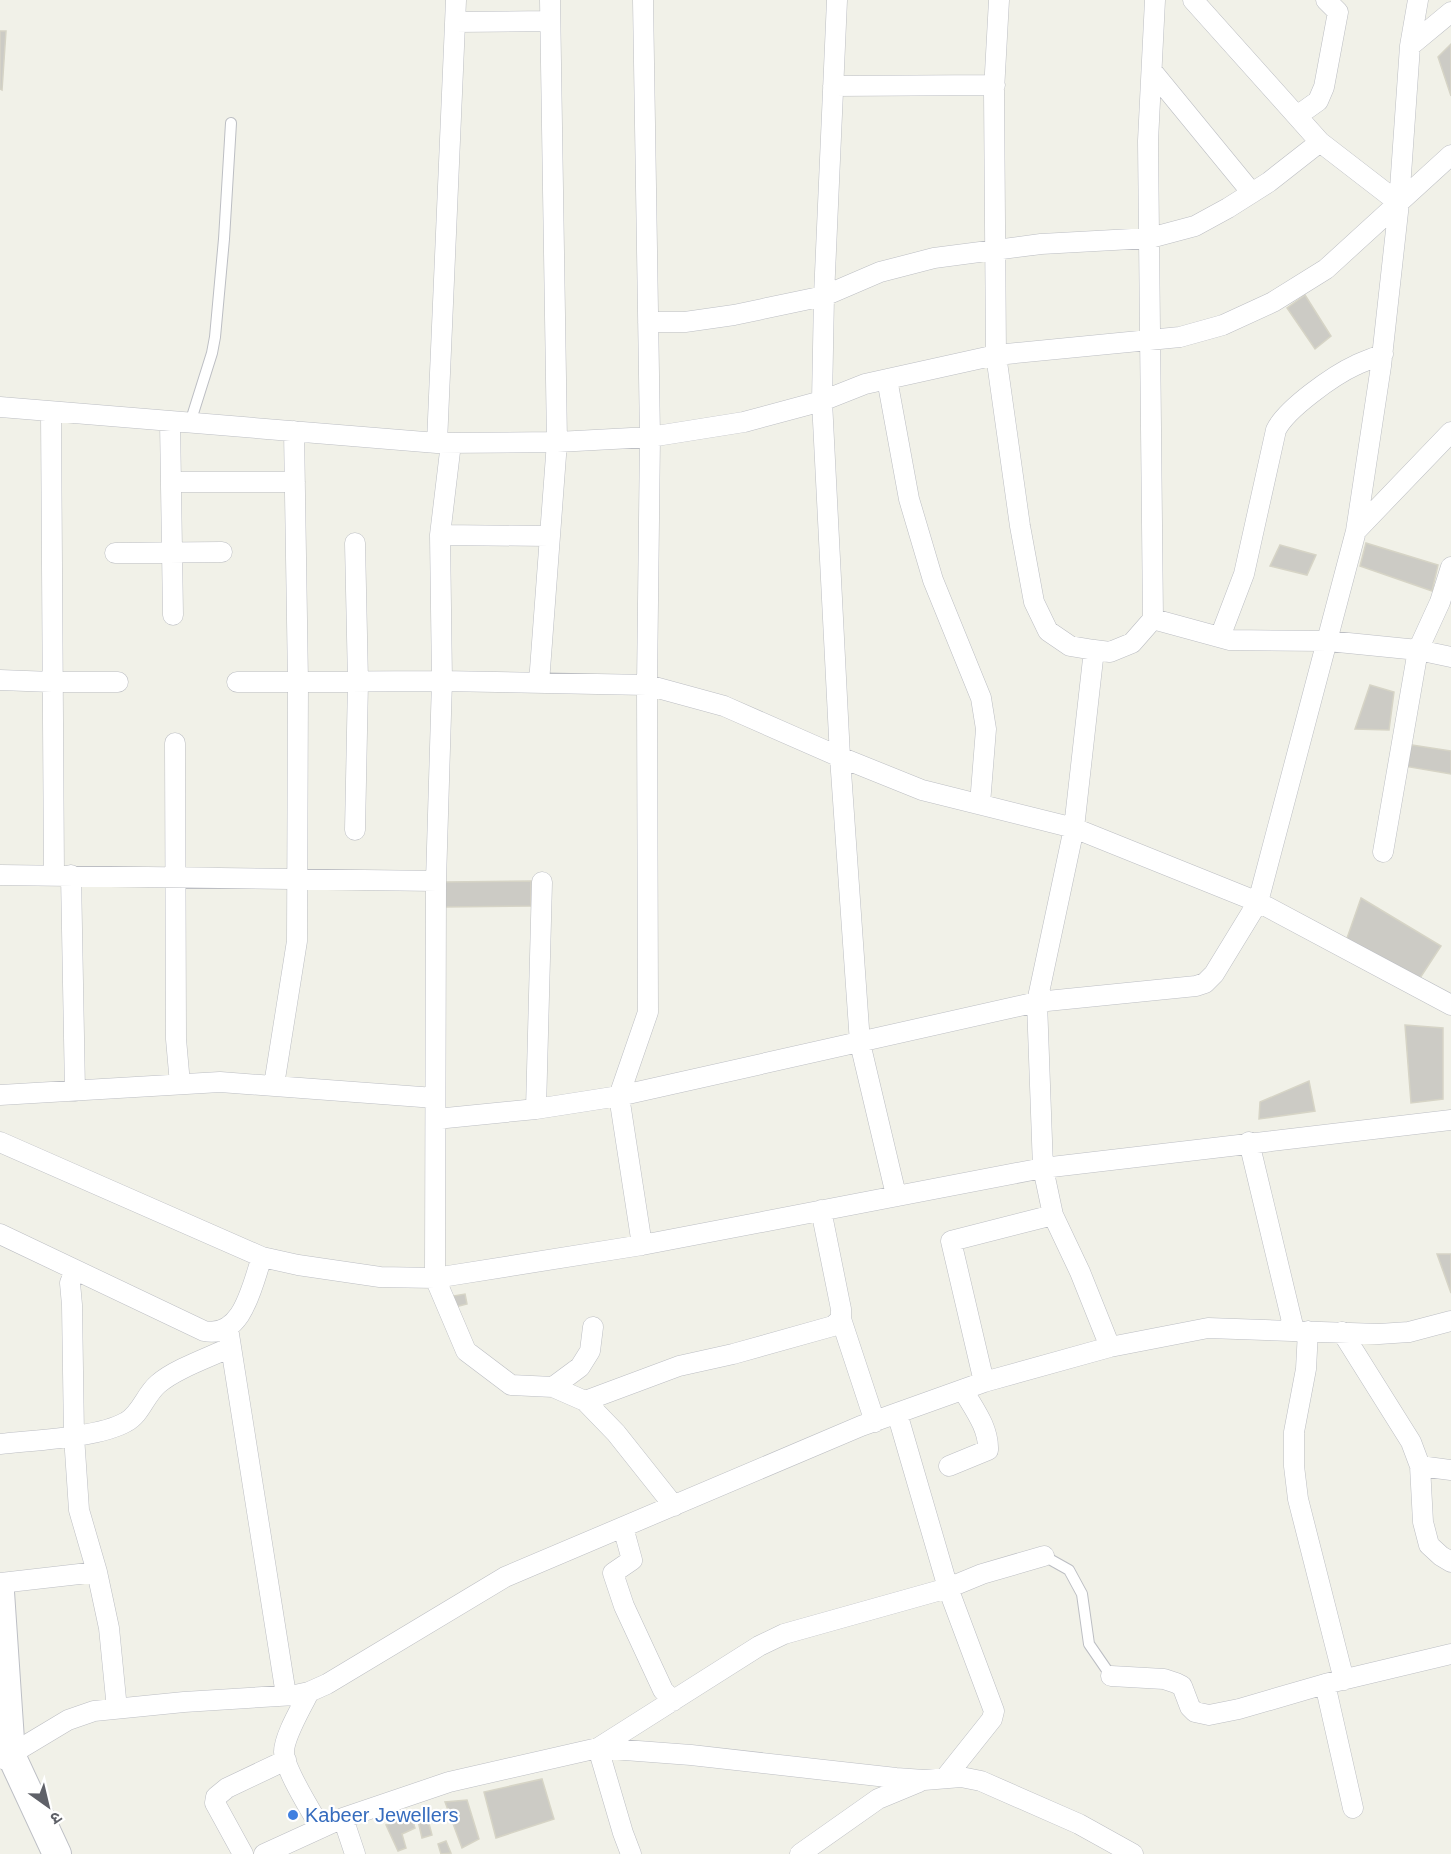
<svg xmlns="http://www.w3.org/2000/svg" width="1451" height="1854" font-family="Helvetica,'Noto Sans Devanagari',sans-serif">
<rect width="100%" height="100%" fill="#f1f1e8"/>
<path fill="#cccbc5" stroke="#d6d4c6" stroke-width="1.5" d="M0,31H6L2,90L0,89Z
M1451,44V96L1438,57Z
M1305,295L1331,336L1315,349L1287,308Z
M1366,543L1438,565L1432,591L1360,566Z
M1280,545L1316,555L1307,575L1270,566Z
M1370,685L1394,692L1389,730L1355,729Z
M1412,745L1451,751V774L1404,766Z
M531,881V906L444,907L445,882Z
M1361,898L1441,946L1420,978L1346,941Z
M1405,1025L1443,1028V1099L1411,1103Z
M1309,1081L1315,1111L1259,1119L1260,1102Z
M1437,1254H1451V1293Z
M465,1294L467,1304L455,1307L453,1296Z
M542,1779L554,1819L496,1838L484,1792Z
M467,1800L479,1839L462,1848L445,1802Z
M411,1815L415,1828L402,1834L406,1848L398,1851L386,1825Z
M427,1816L432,1835L422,1838L418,1821Z
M446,1841L451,1853L441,1854L438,1844Z"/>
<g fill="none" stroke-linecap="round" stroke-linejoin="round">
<defs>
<path id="lane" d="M190,423L212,353L215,337L224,239L231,123
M1044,1556L1069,1570L1082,1594L1089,1644L1111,1676"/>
<path id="street" d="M837,0L824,296L822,401L840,757L860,1043L896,1195
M999,0L994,91L996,355L1020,526L1034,602L1048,631L1070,646L1094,650L1110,652L1132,643L1153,619L1148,141L1155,0
M1193,0L1320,142L1399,203
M455,22L549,21
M1410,46L1451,12
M1152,71L1252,193
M833,86L995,85
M1297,116L1318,101L1324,87L1338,12L1326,0
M648,322H685L734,315L824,296L880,272L934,258L1041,244L1150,238L1195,226L1228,208L1269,182L1320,142
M887,379L909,499L933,580L981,698L986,729L980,804
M0,407L437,443L557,442L650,437L744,422L822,401L865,384L996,355L1180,337L1223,325L1273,302L1326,269L1451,155
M51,412L54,875
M170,421L173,615
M437,443L456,0
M451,443L440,535L442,681L436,881L435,1278L466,1351L511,1385L553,1387L585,1401L616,1433L674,1506
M171,482H295
M1356,531L1451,432
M440,535L549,536
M355,543L358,682L355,830
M115,553L222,552
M1153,619L1230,640L1328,641L1418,650L1451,657
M1220,637L1244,574L1276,430C1286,409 1334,375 1356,365C1364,361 1374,358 1383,354
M1094,650L1074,828L1037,1002L1043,1168L1053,1215L1080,1272L1110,1347
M0,680L52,682H118
M237,682L442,681L647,685L724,706L840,757L922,790L1074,828L1258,902L1451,1005
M539,683L557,442L550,0
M175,743L176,1039L180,1084
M1383,852L1418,650L1440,602L1451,567
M0,875L436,881
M71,875L75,1091
M274,1085L297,941L298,682L294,431
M0,1095L220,1082L435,1098
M536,1109L542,882
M436,1119L536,1109L619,1096L1037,1002L1196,986L1205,983L1214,974L1258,902L1356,531L1381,366L1399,203L1410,46L1418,0
M0,1142L262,1257L298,1265L380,1277L435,1278L642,1245L1043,1168L1451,1120
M1249,1142L1294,1330
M0,1234L204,1331C243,1339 252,1285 262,1257
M642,1245L619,1096L648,1012L647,685L650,437L643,0
M75,1270L70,1283L72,1305L74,1436L79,1510L97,1572L109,1628L117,1709
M841,1319L875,1422
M228,1328L286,1695
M1308,1331L1306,1369L1294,1432V1466L1298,1499L1344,1680
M1342,1332L1411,1442L1420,1466L1423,1522L1429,1545L1441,1556L1451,1562
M984,1382L951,1241L1053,1215
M553,1387L580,1367L590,1351L593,1327
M585,1401L679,1366L733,1354L833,1326L841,1319V1309L821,1210
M897,1413L948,1588L994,1711L992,1719L945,1778
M0,1444C33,1440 98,1438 126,1422C141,1414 145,1395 158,1384C175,1369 210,1357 231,1347
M949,1466L988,1450C989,1428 974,1409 963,1390
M1420,1466L1451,1470
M623,1527L632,1560L613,1573L624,1606L663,1690L673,1701
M0,1583L97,1572
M1111,1676L1164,1679L1176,1683L1182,1686L1190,1707L1195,1712L1209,1715L1239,1709L1325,1684L1451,1654
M1325,1684L1353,1808
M309,1692C302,1707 284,1736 284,1752C284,1768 312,1813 321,1828
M3,1759L68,1720L94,1711L184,1702L295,1695L309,1692L327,1684L505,1577L861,1426L984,1382L1110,1347L1208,1328L1379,1334L1409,1332L1451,1321
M343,1818L355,1854
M243,1854L215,1803L216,1797L227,1788L286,1760
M264,1854L343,1818L449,1782L598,1748L691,1755L896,1778L924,1780L961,1777L981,1781L1079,1824L1133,1854
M631,1854L623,1833L598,1748L759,1646L784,1634L948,1588L982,1574L1044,1556
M800,1854L878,1799L919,1782"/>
<path id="secondary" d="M0,1592L11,1755L57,1854"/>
</defs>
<use href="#lane" stroke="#bcbec3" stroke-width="12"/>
<use href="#street" stroke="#bcbec3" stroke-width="21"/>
<use href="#secondary" stroke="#bdbfc5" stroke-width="30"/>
<use href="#lane" stroke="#fff" stroke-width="10"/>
<use href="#street" stroke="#fff" stroke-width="20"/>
<use href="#secondary" stroke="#fff" stroke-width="28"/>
</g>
<circle fill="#3f7fe0" stroke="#fff" stroke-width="2" cx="293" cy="1815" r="6"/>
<g text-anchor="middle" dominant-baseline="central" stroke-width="4.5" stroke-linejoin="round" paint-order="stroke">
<g font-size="20" fill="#366cbe" stroke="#fff" text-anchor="start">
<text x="305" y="1815">Kabeer Jewellers</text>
</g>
</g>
<g transform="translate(48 1806) rotate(146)" stroke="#ffffff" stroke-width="4.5" paint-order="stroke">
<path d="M0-4.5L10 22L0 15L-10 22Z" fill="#5f6168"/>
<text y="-9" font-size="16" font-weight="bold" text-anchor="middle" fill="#5f6168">उ</text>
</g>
</svg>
